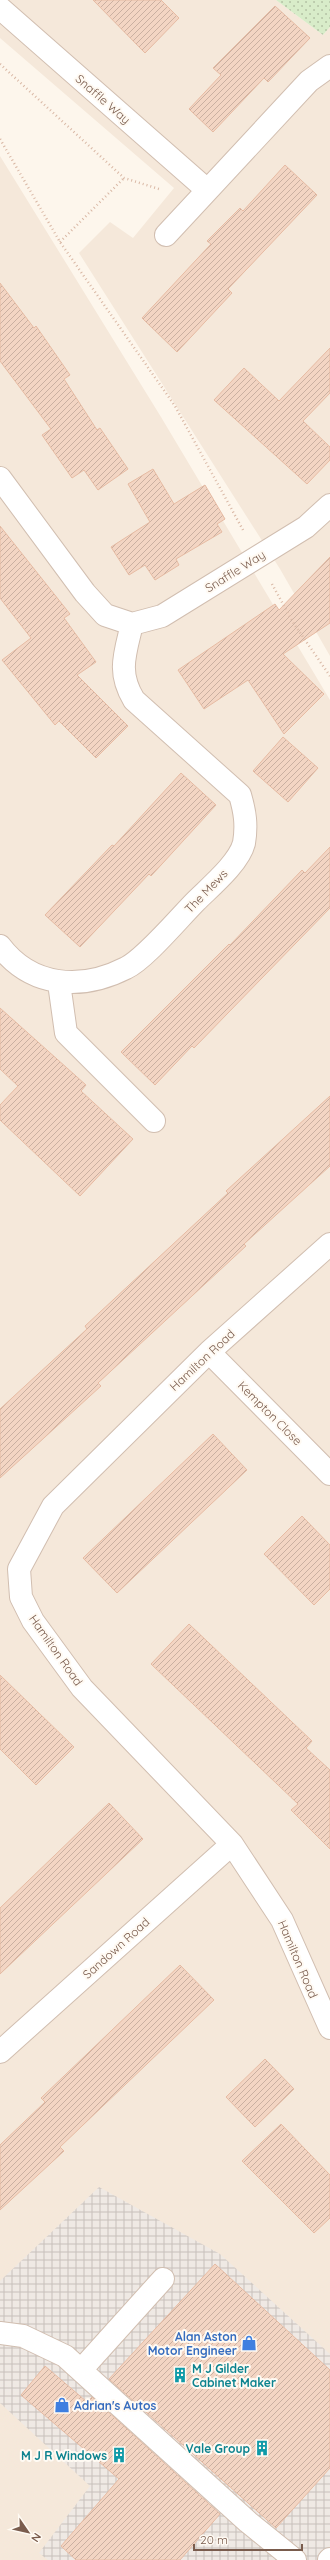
<svg xmlns="http://www.w3.org/2000/svg" width="330" height="2560" font-family="Quicksand,sans-serif">
<defs>
<pattern id="industrial-grid" width="8" height="8" patternUnits="userSpaceOnUse"><rect width="8" height="8" fill="#efe9e4"/><path d="M0 4h8M4 0v8" fill="none" stroke="#c7c0bb"/></pattern>
<pattern id="garden-dots" width="8" height="8" patternUnits="userSpaceOnUse"><rect width="8" height="8" fill="#d8ecc9"/><path d="M2 2h.1M6 6h.1" fill="none" stroke="#b4c2a5" stroke-width="1.8" stroke-linecap="round"/></pattern>
<pattern id="building-hatch" width="6" height="6" patternUnits="userSpaceOnUse"><rect width="6" height="6" fill="#f3d5c3"/><path d="M-1 1l2-2M0 6l6-6M5 7l2-2" fill="none" stroke="#cab0a1"/></pattern>
</defs>
<rect width="100%" height="100%" fill="#fdf6ec"/>
<path fill="#f5e8da" d="M0,0H276L323,35L330,27V656L280,569L79,253L110,222L133,238L174,188L0,38Z
M0,156L161,417L330,700V2560H0Z"/>
<path fill="url(#industrial-grid)" d="M99,2187L220,2254L330,2354V2560H48L39,2553L90,2486L0,2403V2281Z"/>
<path fill="url(#garden-dots)" d="M276,0H330V27L323,35Z"/>
<path fill="url(#building-hatch)" stroke="#e6bba3" d="M93,0H161L179,18L145,53Z
M275,6L310,38L268,82L264,78L213,132L189,109L221,75L213,68Z
M285,165L317,195L228,289L232,293L177,352L142,318L211,244L207,241L240,208L243,211Z
M0,283L34,328L36,326L70,375L64,379L97,430L100,428L128,469L98,490L84,470L72,478L42,435L51,429L0,361Z
M330,348V393L303,421L330,447V460L307,484L214,400L244,368L279,401Z
M153,469L174,504L205,485L225,519L217,524L222,532L176,559L179,565L155,580L145,565L129,575L111,547L150,522L128,484Z
M0,526L70,614L64,618L96,662L77,675L128,726L96,758L59,721L55,725L2,660L31,638L0,598Z
M330,557V623L283,654L324,694L284,734L248,680L204,709L178,670L275,604L279,610Z
M283,737L318,768L288,802L253,771Z
M181,773L216,805L151,876L149,874L80,947L45,915L112,845L114,846Z
M330,847V908L194,1048L192,1046L155,1085L121,1052L229,944L230,945L302,870L305,873Z
M0,1008L86,1085L81,1091L133,1139L80,1196L0,1120V1105L18,1086L0,1069Z
M330,1096V1166L244,1244L246,1246L98,1383L101,1386L0,1478V1409L87,1329L85,1326L228,1193L226,1191Z
M213,1434L247,1470L117,1593L83,1558Z
M302,1516L330,1545V1589L314,1605L264,1554Z
M189,1624L312,1741L306,1748L330,1770V1849L291,1810L298,1804L151,1664Z
M0,1675L74,1747L36,1785L0,1749Z
M109,1803L143,1839L0,1974V1908Z
M180,1965L214,2000L60,2147L64,2151L0,2210V2145L45,2102L41,2098Z
M265,2059L294,2089L255,2127L226,2097Z
M281,2124L330,2175V2218L314,2233L242,2161Z
M215,2264L330,2370V2468L276,2528L109,2379Z
M45,2366L87,2402L92,2397L220,2514L180,2560H76L61,2546L119,2479L21,2395Z"/>
<g fill="none" stroke-linecap="round" stroke-linejoin="round">
<defs>
<path id="minor" d="M0,8L206,189
M166,235L309,81L330,66
M0,478L85,593L105,615L132,624C125,654 117,672 134,700L240,795C245,812 247,825 244,843C239,863 210,887 196,901C179,918 145,959 126,968C81,991 31,987 0,946
M132,624L162,616L306,527L330,505
M59,983L66,1033L154,1121
M330,1244L209,1352L53,1506L19,1569L21,1597L33,1621L82,1688L232,1844L282,1920L330,2028
M209,1352L330,1474
M0,2052L232,1844
M0,2333L23,2336L65,2356L248,2522L295,2560
M81,2370L163,2279
M329,2560L330,2559"/>
</defs>
<use href="#minor" stroke="#d1beb0" stroke-width="24"/>
<path stroke="#d9b8a5" stroke-width="2.5" stroke-dasharray="1 3" stroke-linecap="butt" d="M0,64L124,178L159,189
M0,139L60,242L175,406L243,530
M60,242L124,178
M272,584L294,624L330,676"/>
<use href="#minor" stroke="#fff" stroke-width="22"/>
</g>
<defs>
<symbol id="shop-bare" viewBox="-9 -9 18 18"><path d="M-5-2.5h2.3a2.7 3.5 0 0 1 5.4 0H5L5.5 6h-11ZM-1.5-2.5h3a1.5 2.3 0 0 0-3 0Z" fill="#3f7fe0" stroke="#fffaf3" stroke-width="2.5" paint-order="stroke"/></symbol>
<symbol id="building-bare" viewBox="-9 -9 18 18"><path d="M-4-6H4V6H1V3H-1V6H-4ZM-2.5-4.3h1.7v1.8h-1.7ZM.8-4.3h1.7v1.8H.8ZM-2.5-1h1.7V.8h-1.7ZM.8-1h1.7V.8H.8Z" fill="#0f9aa8" stroke="#fffaf3" stroke-width="2.5" paint-order="stroke"/></symbol>
</defs>
<g fill-rule="evenodd">
<use href="#shop-bare" x="238" y="2332" width="22" height="22"/>
<use href="#building-bare" x="169" y="2364" width="22" height="22"/>
<use href="#shop-bare" x="51" y="2394" width="22" height="22"/>
<use href="#building-bare" x="251" y="2437" width="22" height="22"/>
<use href="#building-bare" x="108" y="2444" width="22" height="22"/>
</g>
<g text-anchor="middle" dominant-baseline="central" stroke-width="4" stroke-linejoin="round" paint-order="stroke">
<g font-size="12" fill="#7a5c4d" stroke="#fffaf3">
<text transform="translate(103 99) rotate(41)">Snaffle Way</text>
<text transform="translate(235 571) rotate(-32)">Snaffle Way</text>
<text transform="translate(206 891) rotate(-46)">The Mews</text>
<text transform="translate(202 1360) rotate(-43)">Hamilton Road</text>
<text transform="translate(270 1413) rotate(45)">Kempton Close</text>
<text transform="translate(56 1650) rotate(55)">Hamilton Road</text>
<text transform="translate(116 1948) rotate(-42)">Sandown Road</text>
<text transform="translate(298 1959) rotate(67)">Hamilton Road</text>
</g>
<g font-size="12" font-weight="bold" fill="#366cbe" stroke="#fffaf3" text-anchor="end">
<text x="237" y="2336">Alan Aston<tspan x="237" dy="14">Motor Engineer</tspan></text>
<text x="74" y="2405" text-anchor="start">Adrian's Autos</text>
</g>
<g font-size="12" font-weight="bold" fill="#0d838f" stroke="#fffaf3" text-anchor="end">
<text x="192" y="2368" text-anchor="start">M J Gilder<tspan x="192" dy="14">Cabinet Maker</tspan></text>
<text x="250" y="2448">Vale Group</text>
<text x="107" y="2455">M J R Windows</text>
</g>
</g>
<g transform="translate(28 2532) rotate(124)" stroke="#fffaf3" stroke-width="3" paint-order="stroke">
<path d="M0-3L7 15L0 10L-7 15Z" fill="#7a5c4d"/>
<text y="-6" font-size="11" font-weight="bold" text-anchor="middle" fill="#7a5c4d">N</text>
</g>
<path d="M194 2544v6h108v-6" fill="none" stroke="#7a5c4d" stroke-width="2"/>
<text x="200" y="2544" font-size="12" fill="#7a5c4d" stroke="#fffaf3" stroke-width="3" paint-order="stroke">20 m</text>
</svg>
